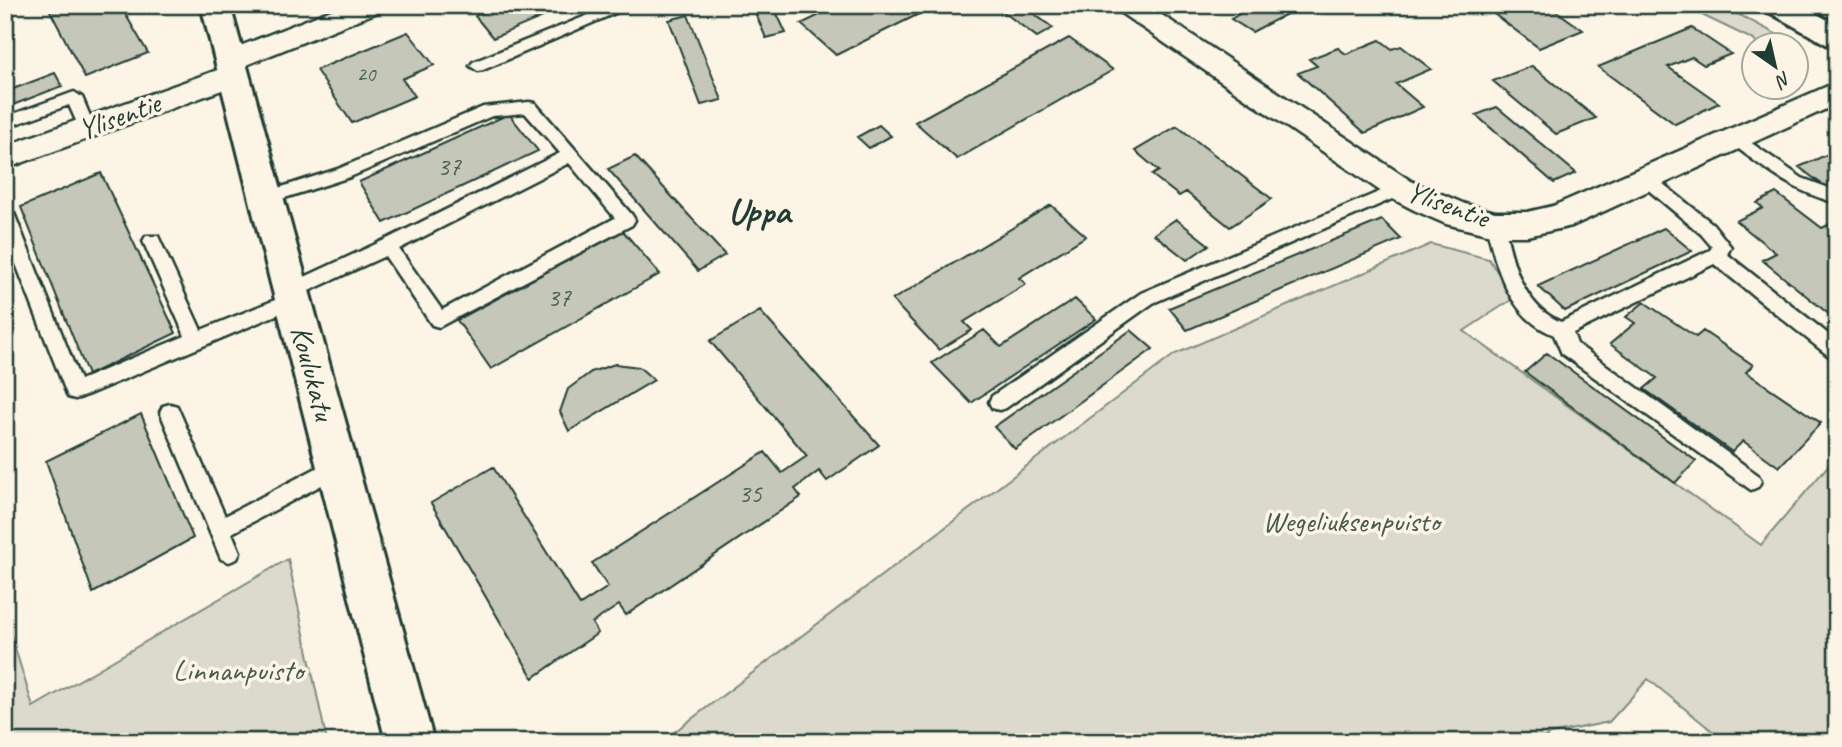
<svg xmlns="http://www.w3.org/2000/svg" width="1842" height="747" font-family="Caveat,sans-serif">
<rect width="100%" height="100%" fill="#fcf5e5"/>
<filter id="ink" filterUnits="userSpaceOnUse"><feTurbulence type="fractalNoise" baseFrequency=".0143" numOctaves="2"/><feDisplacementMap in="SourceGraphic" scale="14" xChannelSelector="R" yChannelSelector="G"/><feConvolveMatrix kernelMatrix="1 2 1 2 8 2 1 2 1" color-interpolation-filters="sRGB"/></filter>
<g filter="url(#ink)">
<path fill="#dcdacc" stroke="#7e8c80" stroke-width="2" d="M1681,5H1721L1797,45L1807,58L1806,71L1797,80V46L1757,45L1754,40Z
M1431,244L1489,259L1514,298L1464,331L1761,545L1837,455V742H1726L1648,679L1609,722L1550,734L1538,742H661L1175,354Z
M288,559L327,742H5V615L33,707Z"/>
<path fill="#c5c7b9" stroke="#1f3d34" stroke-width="2" d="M47,5H120L148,53L85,78Z
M499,5H571L493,38L475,16Z
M752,5H773L786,33L766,38Z
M840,5H937L836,55L801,24Z
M994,5H1022L1053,28L1037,37Z
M1254,5H1304L1252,32L1231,19Z
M1482,5H1548L1583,30L1539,48Z
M688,15L722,100L701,105L669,20Z
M1692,28L1731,54L1704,65L1692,57L1668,67L1719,103L1675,124L1598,67Z
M408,32L434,65L402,79L415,96L352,123L316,70Z
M1069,38L1113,70L957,159L915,122Z
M1380,40L1392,49L1401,46L1431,69L1396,84L1423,107L1365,133L1298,73L1317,66L1309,59L1338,48L1346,54Z
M1532,66L1596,118L1556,134L1493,81Z
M55,73L62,86L5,108V92Z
M1497,107L1576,173L1554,183L1476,115Z
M509,114L538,151L384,223L359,182Z
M879,125L891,136L869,148L857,137Z
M1177,126L1272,199L1230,227L1186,192L1179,196L1152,175L1159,171L1135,151Z
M1837,150V185L1828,189L1799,167Z
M635,156L725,255L698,271L608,169Z
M101,173L176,333L88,375L21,207Z
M1776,193L1822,228L1830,224L1837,229L1836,320L1762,260L1776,253L1736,221L1763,208L1757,203Z
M1051,205L1086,236L1019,278L1026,284L964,322L972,330L939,350L892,300Z
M1176,219L1209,245L1187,260L1154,234Z
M1382,220L1401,239L1187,330L1169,308Z
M1664,228L1692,251L1565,311L1538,286Z
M623,231L660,274L491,369L457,320Z
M1075,299L1096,319L971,403L932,363L984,330L1001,347Z
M1644,302L1696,337L1703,331L1753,365L1746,372L1821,423L1779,467L1743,441L1732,452L1644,389L1657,378L1610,344L1635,323L1626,317Z
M760,311L879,445L827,481L819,471L795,489L801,497L626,615L619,605L592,623L598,633L533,678L431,503L493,467L580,605L608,587L592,563L765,452L782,473L807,456L710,341Z
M1131,330L1153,349L1015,449L994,427Z
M1547,353L1696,461L1675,483L1525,372Z
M615,364L639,367L654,380L569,431L560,412L568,389L591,372Z
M141,414L193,538L93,593L46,461Z"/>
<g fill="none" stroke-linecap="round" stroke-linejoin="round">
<defs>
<path id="lane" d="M613,5H634L483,70L478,71L470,66L473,62Z
M74,92L82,97L95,128L93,132H81L69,105L5,128V117Z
M529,102L535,103L632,215L635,220L632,225L439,327L432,325L385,256L300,295L303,300L300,305L82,397L75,399L68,397L5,236V207L14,213L80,380L185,336L143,241L146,236H158L201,330L285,296L282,291L285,286L391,237L560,153L525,113L492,116L350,177L266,204L260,202L258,198L260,194L338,169L483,107ZM569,163L615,218L442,310L399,249Z
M1737,133L1802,178L1837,191V203C1795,193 1765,169 1731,143L1729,139Z
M1646,173L1652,175L1713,224L1731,247L1727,254L1837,341V360L1830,357L1714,264L1573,333L1577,344L1758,475L1761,481L1758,487L1751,490L1562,354L1554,335C1509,317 1496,268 1486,224L1489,219H1501L1504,224C1512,261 1522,306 1561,322L1710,250L1712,247L1701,234L1640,183L1638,179Z
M1400,183L1408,189L1406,193L1153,303L1006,408L999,410L992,408L989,402L992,396L1141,293Z
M170,404L177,406L225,516L330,461L337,458L344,461L347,467L344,473L232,533L240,552L237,559L229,562L221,559L160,412L163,406Z"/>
<path id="street" d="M344,5H384L380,11L241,67L249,75L244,82L5,169V146L223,68L215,61L220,54Z
M1114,5H1147L1411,181L1465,204L1495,212H1527L1553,206L1837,82V104L1572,226L1527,236H1495L1446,224L1414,210L1389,197L1118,11Z"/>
<path id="secondary" d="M201,5H230L434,742H386Z"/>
<path id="primary" d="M1763,5H1800L1837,25V47L1826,44L1767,11Z"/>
</defs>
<use href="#lane" stroke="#1f3d34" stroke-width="5"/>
<use href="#street" stroke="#1f3d34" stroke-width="5"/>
<use href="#secondary" stroke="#1f3d34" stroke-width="6"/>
<use href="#primary" stroke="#1f3d34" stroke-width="6"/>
<use href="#lane" fill="#fcf5e5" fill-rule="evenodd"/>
<use href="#street" fill="#fcf5e5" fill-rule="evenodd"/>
<use href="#secondary" fill="#fcf5e5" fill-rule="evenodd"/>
<use href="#primary" fill="#fcf5e5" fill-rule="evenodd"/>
</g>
</g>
<g text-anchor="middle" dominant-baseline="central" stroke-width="7" stroke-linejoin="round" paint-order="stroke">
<g font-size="21" fill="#486055">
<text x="366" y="74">20</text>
</g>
<g font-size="26" fill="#486055">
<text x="449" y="166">37</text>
<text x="559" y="297">37</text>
<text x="750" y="493">35</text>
</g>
<g font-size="30" fill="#1f3d34" stroke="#fcf5e5">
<text transform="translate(119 116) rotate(-20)">Ylisentie</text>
<text transform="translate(1448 204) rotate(20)">Ylisentie</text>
<text transform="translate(313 373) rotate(75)">Koulukatu</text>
</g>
<g font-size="30" fill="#455c52" stroke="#fcf5e5">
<text x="1351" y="521">Wegeliuksenpuisto</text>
<text x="238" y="670">Linnanpuisto</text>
</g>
<g font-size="37" font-weight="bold" fill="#1f3d34" stroke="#fcf5e5">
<text x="759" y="210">Uppa</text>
</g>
</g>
<rect width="1842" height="747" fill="none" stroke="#fcf5e5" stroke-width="28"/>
<rect x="14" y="14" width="1814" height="719" fill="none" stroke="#1f3d34" stroke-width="2.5" filter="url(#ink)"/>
<g transform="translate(1775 66) rotate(146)"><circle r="33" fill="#fcf5e5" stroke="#a4ab9e" stroke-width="2"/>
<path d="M0-5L12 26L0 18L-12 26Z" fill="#1f3d34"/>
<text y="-10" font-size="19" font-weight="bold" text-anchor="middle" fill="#1f3d34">N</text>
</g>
</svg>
